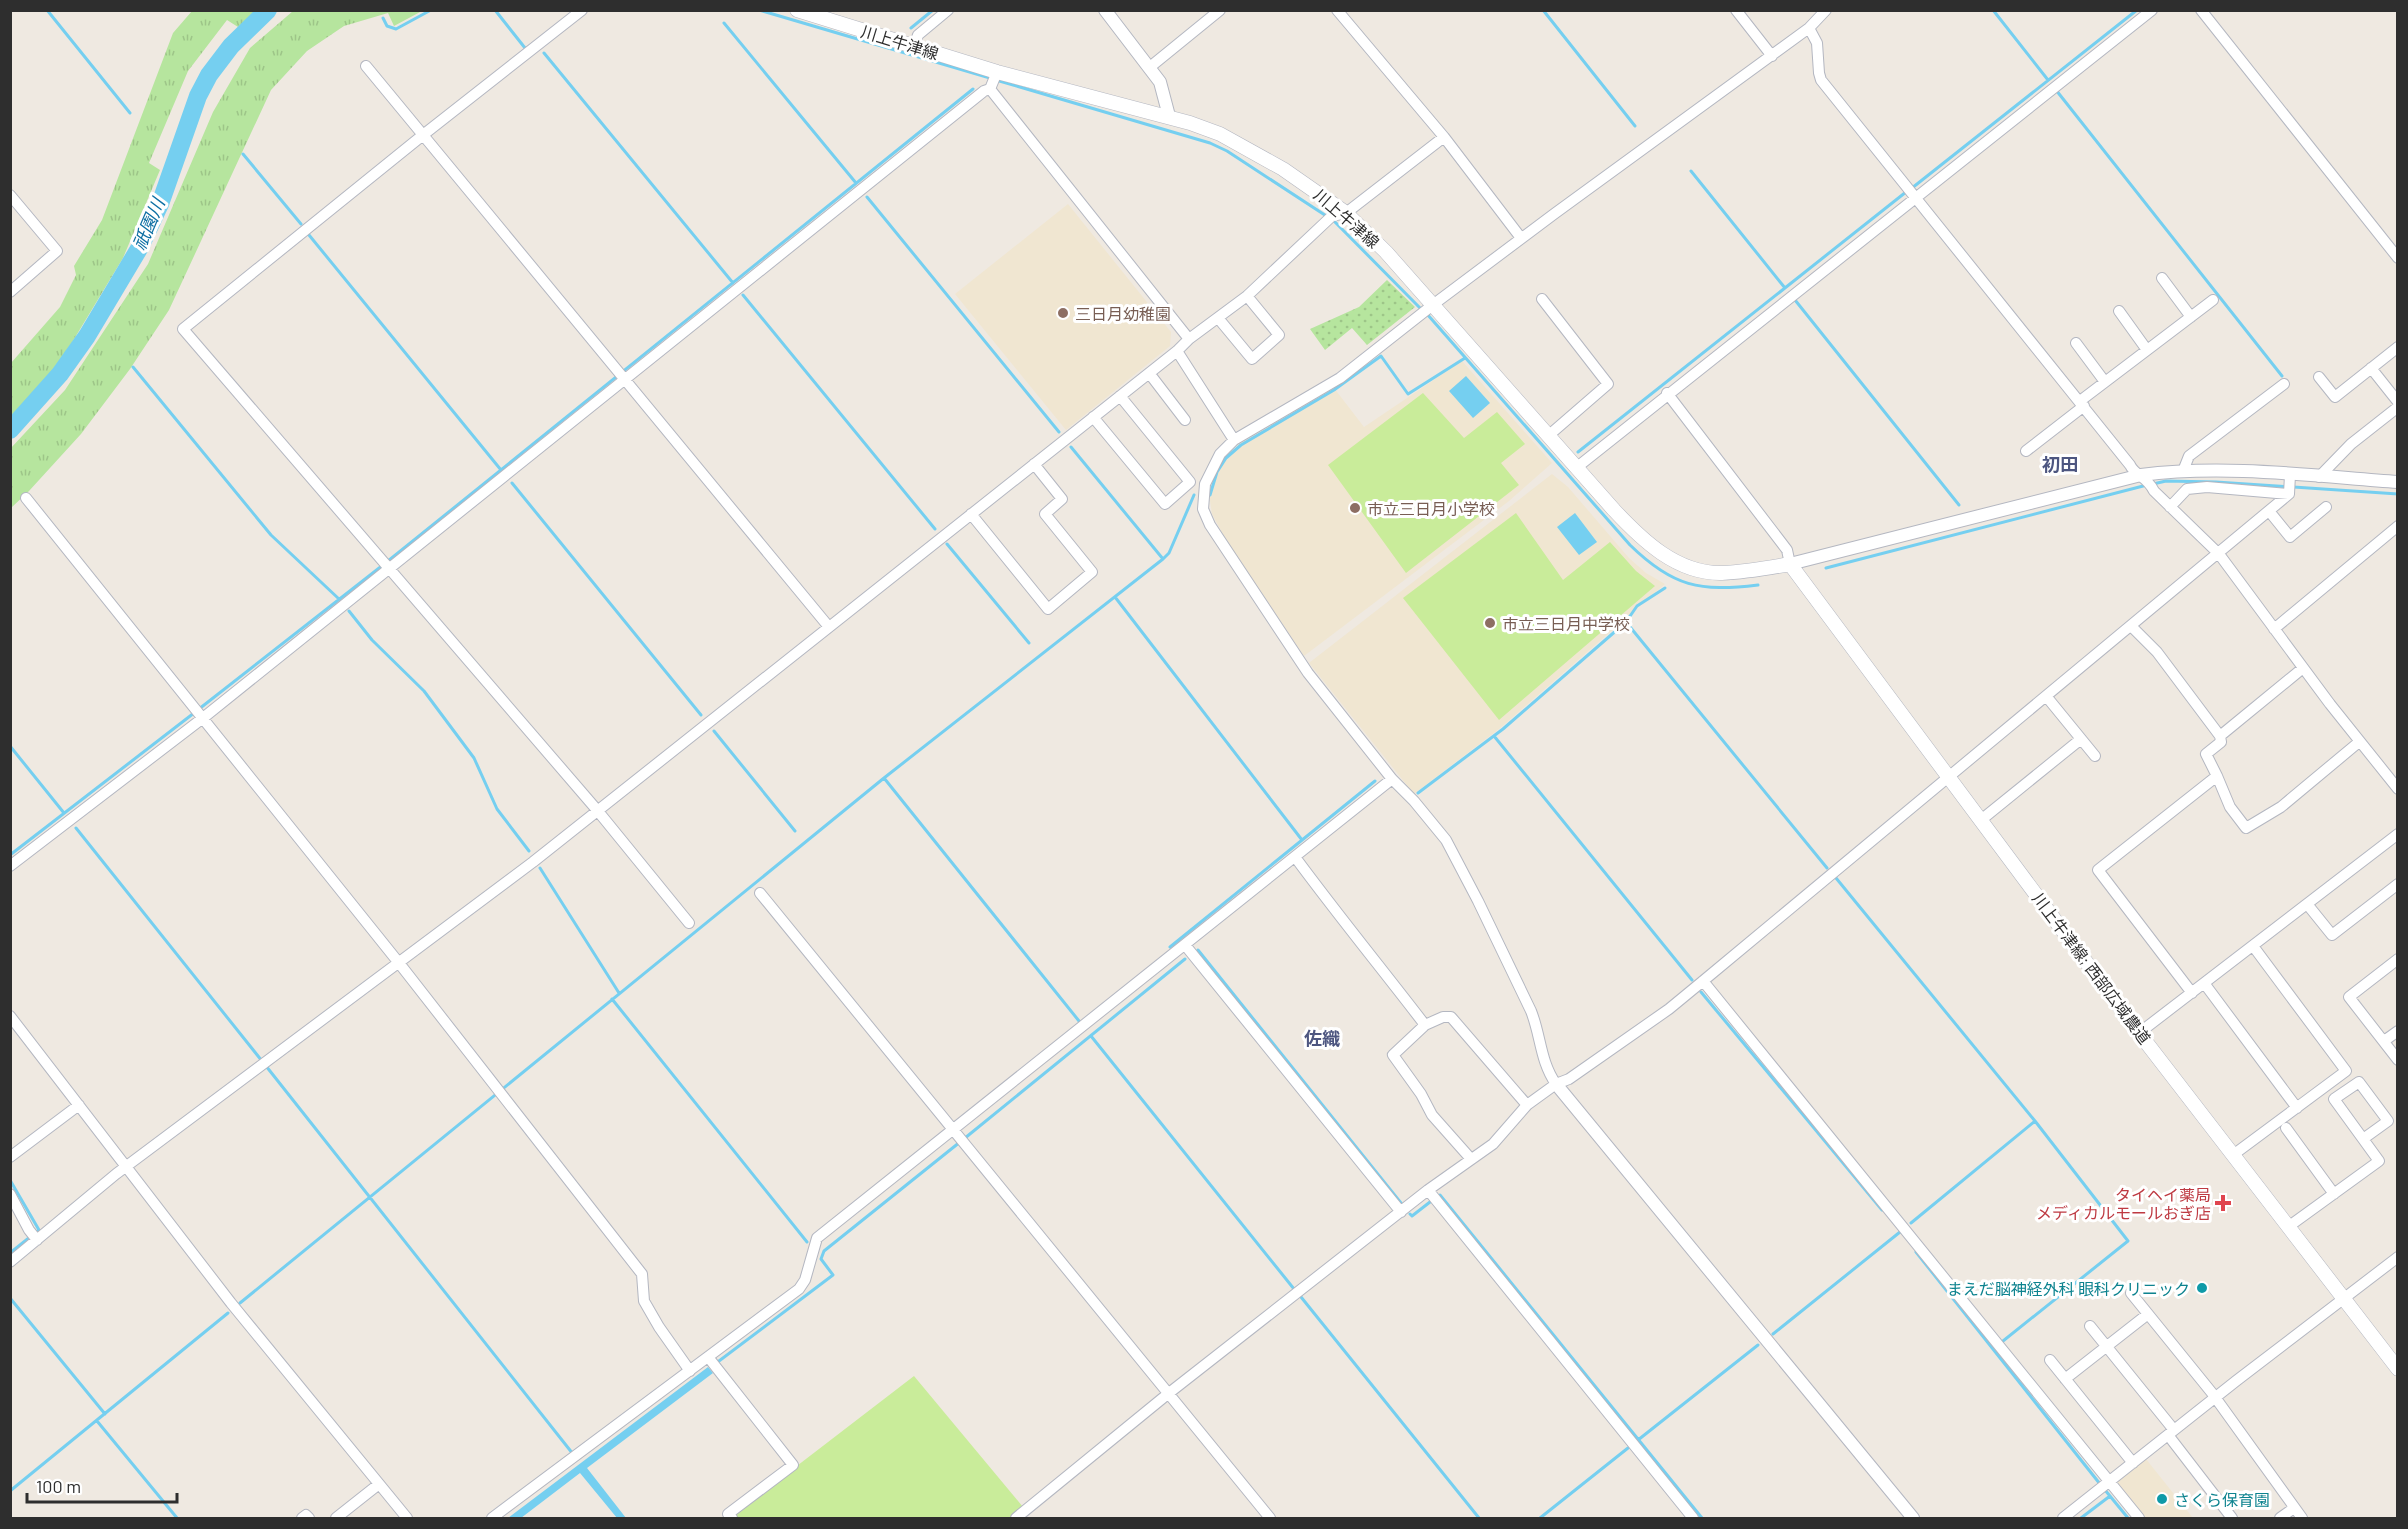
<svg xmlns="http://www.w3.org/2000/svg" width="2408" height="1529" font-family="Barlow,'Noto Sans JP',sans-serif">
<defs>
<pattern id="grass-tufts" width="24" height="20" patternUnits="userSpaceOnUse" patternTransform="scale(1.5)"><rect width="24" height="20" fill="#b6e59e"/><path d="M3 7l-1-3M5 7V3M7 7l1-3M15 17l-1-3M17 17v-4M19 17l1-3" fill="none" stroke="#9dc588"/></pattern>
<pattern id="garden-dots" width="8" height="8" patternUnits="userSpaceOnUse" patternTransform="scale(1.5)"><rect width="8" height="8" fill="#b6e59e"/><path d="M2 2h.1M6 6h.1" fill="none" stroke="#9dc588" stroke-width="1.8" stroke-linecap="round"/></pattern>
</defs>
<rect width="100%" height="100%" fill="#efe9e1"/>
<path fill="#f0e6d1" d="M1068,204L1171,332L1170,346L1066,430L955,294Z
M1462,361L1552,463L1509,501L1304,656L1226,540L1212,514L1209,494L1216,472L1224,458L1239,444L1334,388L1364,427Z
M1552,474L1568,487L1629,558L1646,573L1665,584L1499,729L1414,794L1309,663Z
M2146,1459L2193,1518H2146L2117,1482Z"/>
<path fill="url(#grass-tufts)" d="M192,11H258L238,27L227,20L188,71L149,163L160,170L123,258L59,364L11,417V363L60,307L76,275L74,266L102,220L173,33Z
M293,11H422L394,26L388,13L344,26L307,51L271,90L169,310L130,369L81,434L29,491L11,508L10,449L65,390L148,264L213,112L250,48Z"/>
<path fill="url(#garden-dots)" d="M1387,280L1415,307L1367,345L1352,328L1325,350L1310,329L1359,307Z"/>
<path fill="#c9ec9a" d="M1423,393L1464,438L1497,412L1525,444L1501,463L1519,485L1406,573L1328,465Z
M1516,513L1563,580L1610,542L1636,571L1655,586L1499,720L1403,598Z
M914,1376L1023,1507L1009,1518H736L733,1515Z"/>
<path fill="#75cff0" d="M1466,376L1490,403L1473,418L1449,391Z
M1575,513L1597,542L1579,555L1557,527Z
M708,1367L713,1373L587,1468L626,1518H617L580,1473L521,1518H508Z"/>
<g fill="none" stroke-linecap="round" stroke-linejoin="round">
<path stroke="#75cff0" stroke-width="3" d="M47,10L130,113
M495,10L525,48
M759,10L990,78
M1543,10L1635,126
M1993,10L2048,80
M383,18L387,26L396,29L431,10
M724,23L856,183
M911,28L933,10
M544,53L733,283
M996,80L1210,143L1227,151L1334,221L1422,310
M2056,90L2282,376
M243,154L301,224
M1691,171L1785,288
M1912,188L2137,10
M867,197L1059,432
M309,235L501,470
M743,295L935,529
M1795,300L1959,505
M1427,314L1630,545C1673,587 1700,592 1758,585
M133,367L271,535L339,599
M1071,447L1163,559
M1578,452L1906,192
M512,483L701,715
M2153,484L2166,481L2216,482L2398,494
M1210,495L1217,472L1226,458L1241,445L1334,390L1381,356L1408,394L1465,358
M947,544L1029,643
M388,561L973,89
M1826,568L2147,485
M1115,597L1302,840
M349,611L372,640L424,691L474,758L497,809L529,851
M1626,622L1827,868
M199,709L383,565
M714,731L795,831
M1494,736L1692,980
M10,746L64,813
M884,778L1079,1021
M1418,793L1503,729L1626,622L1637,606L1665,588
M76,828L262,1061
M10,855L194,713
M540,868L619,993
M1836,878L2035,1121L2128,1241L2003,1341
M1170,947L1375,781
M1198,950L1401,1203
M1701,992L1882,1210
M612,999L807,1242
M1091,1036L1294,1289
M266,1066L573,1454
M965,1138L1185,959
M10,1180L39,1230L35,1233
M1440,1195L1702,1518
M1410,1214L1412,1216L1430,1202
M1911,1223L2035,1121
M1916,1252L2100,1484
M10,1253L30,1237
M1301,1297L1479,1518
M10,1298L105,1414
M240,1303L884,778L1163,559L1169,553L1194,495
M1773,1334L1900,1232
M715,1364L833,1275L821,1259L824,1251L960,1142
M97,1421L177,1518
M1638,1440L1758,1345
M2105,1490L2128,1518
M10,1491L228,1313
M1540,1518L1628,1448
M2081,1518L2110,1496"/>
<path stroke="#75cff0" stroke-width="18" d="M10,430L60,374L87,336L140,247L160,204L198,96L209,75L231,46L268,10"/>
<defs>
<path id="minor" d="M582,10L423,135L829,627
M1337,10L1444,137L1521,238
M1736,10L1772,56
M2201,10L2398,258
M1809,28L1826,10
M914,47L918,35L948,10
M366,66L423,135L183,329L597,810L689,923
M1150,67L1220,10
M990,89L1189,339
M10,195L57,251L10,292
M2162,278L2191,317
M1542,299L1608,384L1548,436
M2119,311L2147,350
M1218,318L1252,359L1279,335L1247,296
M2076,343L2105,382
M1177,351L1234,440
M2371,368L2398,402
M1149,373L1185,420
M2319,377L2335,397L2398,347
M1667,393L1787,550L1790,564
M2080,401L2213,300
M1093,417L1165,504L1190,482L1120,396
M2026,451L2084,406
M1576,468L2152,10
M2183,471L2189,456L2284,384
M2319,477L2351,444L2398,407
M26,498L399,963L642,1274L644,1301L659,1327L690,1371
M2170,507L2187,489L2207,487L2289,494
M2269,511L2290,537L2326,507
M971,514L1048,609L1092,572L1045,514L1062,499L1034,464
M2132,627L2157,652L2220,736
M2274,629L2398,526
M2046,696L2095,756
M2217,776L2230,807L2246,828L2281,807L2359,742
M1981,820L2081,739
M1295,857C1337,914 1382,969 1425,1025L1393,1055L1421,1094L1432,1115L1471,1159
M10,866L203,718L984,91L990,89L997,72
M760,893L1270,1518
M2307,904L2332,935L2398,884
M1185,945L1401,1212
M2398,959L2349,997L2398,1060
M1703,981L2139,1518
M2204,983L2297,1108
M2192,993L2098,870L2217,776L2206,754L2221,742L2220,736L2303,668
M10,1016L231,1303L407,1518
M1425,1025L1443,1017H1451L1527,1105
M2139,1033L2398,834
M2384,1041L2398,1031
M1556,1084C1540,1061 1541,1036 1531,1011L1478,901L1446,840L1414,801L1392,779L1308,673L1210,525L1203,509L1205,484L1220,454L1234,440L1340,378L1434,304L1554,214L1809,28L1817,43L1819,73L1821,80L2130,465C2135,476 2146,475 2154,491L2219,554L2330,704L2398,789
M2286,1128L2334,1194
M2233,1155L2346,1071L2253,946
M10,1157L79,1105
M1428,1190L1693,1518
M10,1194L29,1230L37,1240
M2288,1227L2379,1161L2334,1099L2359,1082L2388,1121L2363,1139
M10,1262L116,1174L533,862L1177,351L1189,339L1247,296L1332,216L1346,213L1444,137
M2131,1293L2212,1393L2302,1518
M2090,1326L2174,1430
M708,1357L793,1465L728,1514L732,1518
M2050,1360L2133,1463
M2065,1379L2148,1314
M2168,1435L2232,1518
M302,1518L306,1515L309,1518
M336,1518L379,1484
M492,1518L799,1289L805,1280L817,1238L1392,779
M1016,1518L1169,1393L1428,1190L1493,1144L1527,1105L1556,1084L1569,1079L1669,1009L1703,981L2289,494L2290,475
M2063,1518L2236,1381L2398,1257
M2280,1518L2294,1508"/>
<path id="tertiary" d="M1105,10L1160,82L1169,116
M1790,564L2141,475C2224,464 2314,476 2398,482
M1556,1084L1913,1518"/>
<path id="secondary" d="M797,10L997,72L1190,123L1220,134L1283,169L1346,213L1386,252L1614,510C1642,540 1677,574 1722,573C1745,572 1768,568 1790,564L2139,1033L2398,1369"/>
</defs>
<use href="#minor" stroke="#b4b7c1" stroke-width="12"/>
<use href="#tertiary" stroke="#b4b7c1" stroke-width="14"/>
<use href="#secondary" stroke="#b4b7c1" stroke-width="15"/>
<use href="#minor" stroke="#fff" stroke-width="10"/>
<use href="#tertiary" stroke="#fff" stroke-width="12"/>
<use href="#secondary" stroke="#fff" stroke-width="14"/>
</g>
<g fill="#8d6e63" stroke="#fff" stroke-width="2">
<circle cx="1063" cy="313" r="6"/>
<circle cx="1355" cy="508" r="6"/>
<circle cx="1490" cy="623" r="6"/>
</g>
<path fill="#e0444e" stroke="#fff" stroke-width="2" d="M2220 1194h6v6h6v6h-6v6h-6v-6h-6v-6h6z"/>
<g fill="#0f9aa8" stroke="#fff" stroke-width="2">
<circle cx="2202" cy="1288" r="6"/>
<circle cx="2162" cy="1499" r="6"/>
</g>
<g text-anchor="middle" dominant-baseline="central" stroke-width="6" stroke-linejoin="round" paint-order="stroke">
<g font-size="16" fill="#2e2e2e" stroke="#fff">
<text transform="translate(900 42) rotate(17)">川上牛津線</text>
<text transform="translate(1347 218) rotate(41)">川上牛津線</text>
<text transform="translate(2092 968) rotate(53)">川上牛津線; 西部広域農道</text>
</g>
<g font-size="16" fill="#785e54" stroke="#fff" text-anchor="start">
<text x="1075" y="313">三日月幼稚園</text>
<text x="1367" y="508">市立三日月小学校</text>
<text x="1502" y="623">市立三日月中学校</text>
</g>
<g font-size="16" fill="#be3a42" stroke="#fff" text-anchor="end">
<text x="2211" y="1194">タイヘイ薬局<tspan x="2211" dy="18">メディカルモールおぎ店</tspan></text>
</g>
<g font-size="16" fill="#0d838f" stroke="#fff" text-anchor="end">
<text x="2190" y="1288">まえだ脳神経外科 眼科クリニック</text>
<text x="2174" y="1499" text-anchor="start">さくら保育園</text>
</g>
<g font-size="18" font-style="italic" fill="#0d6fa3" stroke="#fff">
<text transform="translate(148 224) rotate(-67)">祇園川</text>
</g>
<g font-size="18" font-weight="bold" fill="#4d5680" stroke="#fff">
<text x="2060" y="464">初田</text>
<text x="1322" y="1038">佐織</text>
</g>
</g>
<rect width="2408" height="1529" fill="none" stroke="#2e2e2e" stroke-width="24"/>
<path d="M27 1493v9h150v-9" fill="none" stroke="#2e2e2e" stroke-width="3"/>
<text x="36" y="1493" font-size="18" fill="#2e2e2e" stroke="#ffffff" stroke-width="4.5" paint-order="stroke">100 m</text>
</svg>
